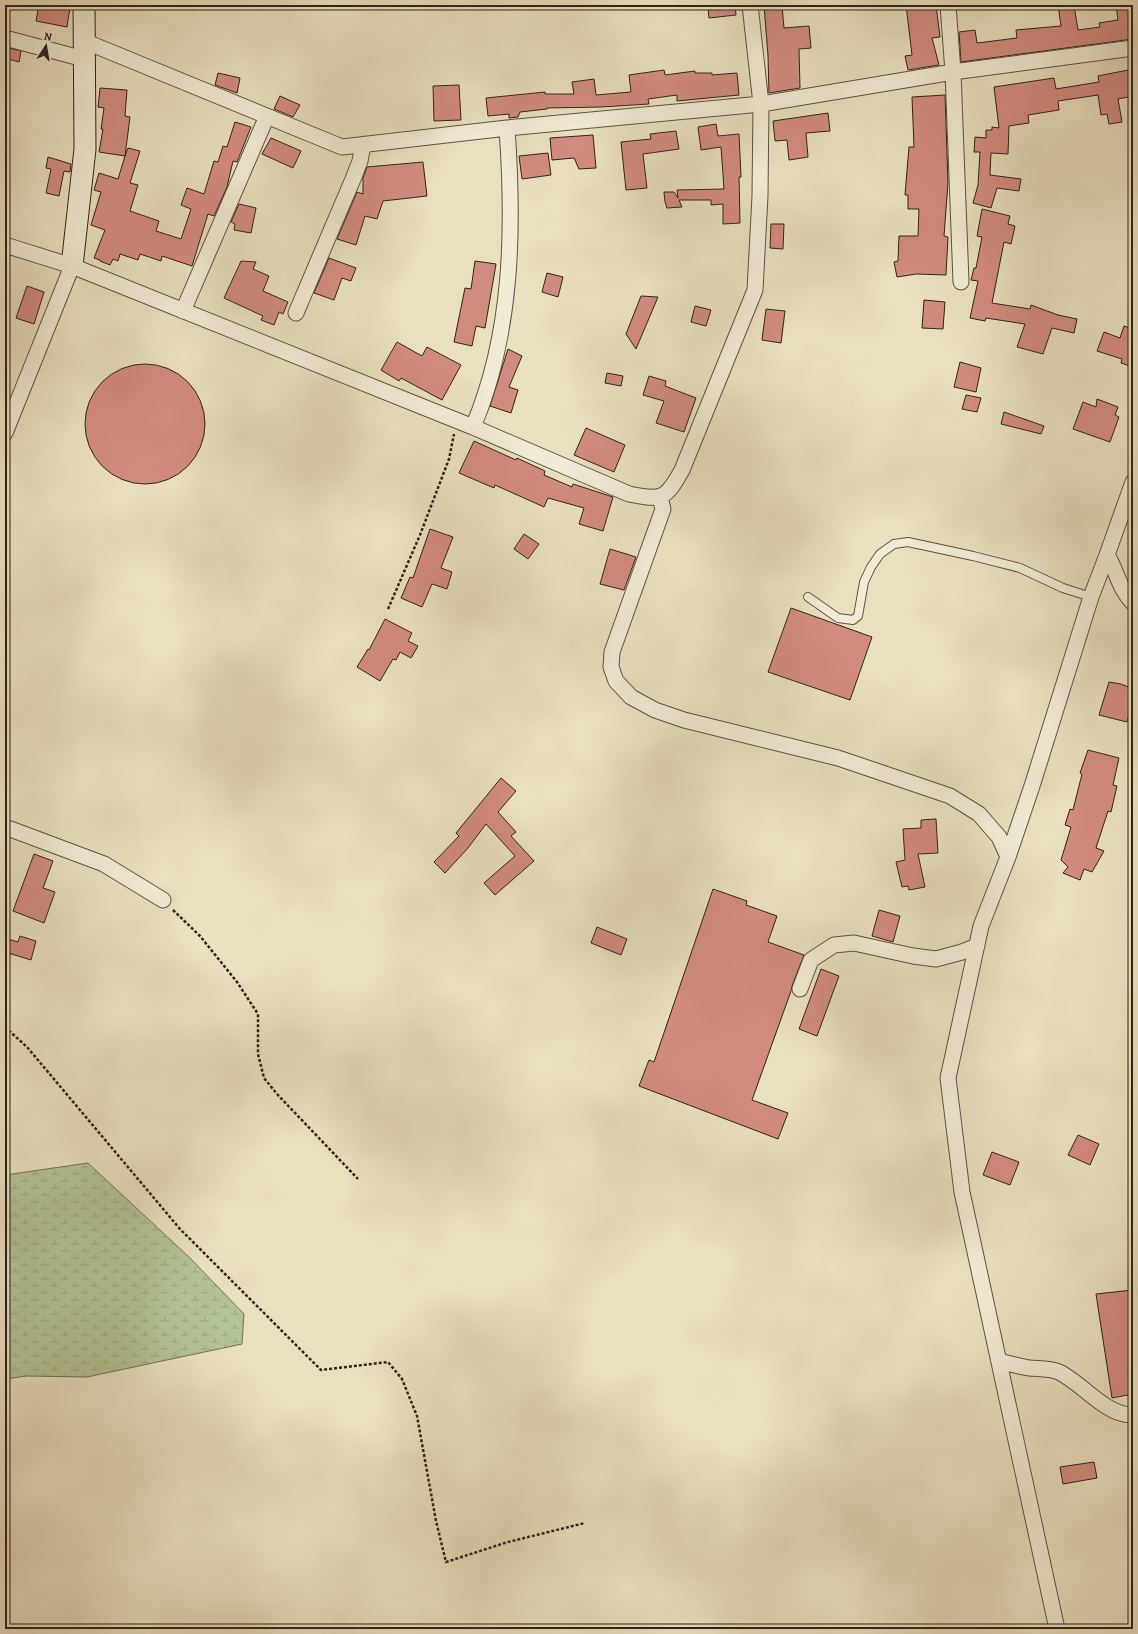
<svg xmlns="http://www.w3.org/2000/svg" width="1138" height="1634" font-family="Alegreya,serif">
<defs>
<pattern id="wetland-marsh" width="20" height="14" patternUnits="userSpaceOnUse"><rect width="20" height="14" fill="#b3c394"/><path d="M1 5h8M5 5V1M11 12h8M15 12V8" fill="none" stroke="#9aa77f"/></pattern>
</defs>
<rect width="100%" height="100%" fill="#e9e0bf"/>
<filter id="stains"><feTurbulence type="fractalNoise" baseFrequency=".005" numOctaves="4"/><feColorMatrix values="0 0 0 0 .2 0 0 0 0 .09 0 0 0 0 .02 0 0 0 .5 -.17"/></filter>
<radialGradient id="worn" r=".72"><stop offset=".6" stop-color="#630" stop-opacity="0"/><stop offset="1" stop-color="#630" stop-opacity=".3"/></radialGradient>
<path fill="url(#wetland-marsh)" stroke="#707258" d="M88,1163L190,1258L244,1314L242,1344L87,1377L27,1376L5,1379V1175Z"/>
<path fill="#d28b80" stroke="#2e221b" d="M39,5H60L70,7L67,27L36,21Z
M720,5H735L736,15L709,18L708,8L720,6Z
M764,5H782L784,28L809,26L811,48L799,49L800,88L769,93L768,56Z
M906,5H936L940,37L932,38L939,65L908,70L905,56L912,55Z
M1058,5H1074L1078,30L1100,27L1099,23L1118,20L1116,5H1133V39L961,62L959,32L975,30L977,43L1017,38L1016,30L1061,26Z
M5,47L21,51L19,62L5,58Z
M1133,69V96L1118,99L1122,122L1109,124L1107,114L1101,115L1098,95L1058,101L1059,110L1028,115L1029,123L1009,126L1008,154L991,153L990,175L1021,179L1019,191L997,188L991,208L973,203L978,185L980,152H974L975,137L986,138V130H992V127L999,128L994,87L1054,78L1056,89L1099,82L1098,76Z
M664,70L665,75L695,71V73H712V75L737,73L739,95L677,101V95L648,99L649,104L601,107L547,108V109L520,112L518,117L509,118V114L488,116L486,98L545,92V94H574L572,82L594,79L596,95L631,92L629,75Z
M218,73L240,78L237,93L215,85Z
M459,85L461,120L434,121L433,86Z
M100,88L127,90L125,116L130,117L125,156L128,148L140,151L130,183L138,185L130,211L159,221L156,231L181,239L191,209L181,205L187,188L204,194L214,161L218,162L223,146L227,147L235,122L251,127L237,162L233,161L227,187L214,216L208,214L192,266L162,256L161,261L140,254L138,260L120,254L118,261L113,259L110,265L100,261V260L94,258L105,230L91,225L101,192L94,190L99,173L118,179L125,156L99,152L103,129H101L104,108L98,107Z
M945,95L948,183L944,236L948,237L946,275L916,274L897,277L894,262L898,261L899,236H918L919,209H908V195H905L909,147H914L912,97Z
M280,96L300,105L293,117L274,109Z
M828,113L830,131L806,133L808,157L789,160L787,140L775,141L773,121Z
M716,124L718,136L739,134L741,177H739L740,223L723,224V204L711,205V200H679L682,207L667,208L665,202L664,192H674L678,198L677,190L724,189L721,147L701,150L698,127Z
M676,131L679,149L643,154L647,188L626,190L621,142L651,139L650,134Z
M593,135L596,168L579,169L574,158L552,160L550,138Z
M271,138L301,151L293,168L262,154Z
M548,153L551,175L522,179L519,156Z
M48,157L71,164L70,172L64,171L59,196L46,193L51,169L46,168Z
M423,162L427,196L383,201L377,219L365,216L356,245L337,239L357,192L363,194V178L367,167Z
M239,204L256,208L251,233L234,230L235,224L231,222Z
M982,209L1010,216L1008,224L1015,226L1011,244L1004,242L992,303L1030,309L1031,305L1058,315L1077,319L1074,333L1052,328L1043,354L1017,347L1025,324L986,318L985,321L970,318L978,281L971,280L974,268H976L982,237L977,236Z
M771,224H784L783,249L770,248Z
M329,258L356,268L351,281L342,278L334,300L314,293Z
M241,261L256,262L253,269L269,276L263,291L288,302L283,314L279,312L274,325L261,320L263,316L224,298Z
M475,261L496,264L485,328L476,326L472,346L454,342L465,288L471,289Z
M547,273L563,277L558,297L542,292Z
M27,286L44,292L34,324L16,318Z
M641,296L658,297L636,349L626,334Z
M924,300L945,302L943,329L922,328Z
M695,306L711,310L706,326L691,322Z
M766,309L785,311L781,343L762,340Z
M1124,326L1133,329V367L1121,363L1122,359L1097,351L1104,332L1120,338Z
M397,342L422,356L427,347L461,365L442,400L401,378L399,381L381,370Z
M508,349L522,356L509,387L518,390L511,413L490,406Z
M960,362L981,368L976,392L954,387Z
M85 424a60 60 0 1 1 120 0a60 60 0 1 1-120 0Z
M607,373L623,376L621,386L605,383Z
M649,376L666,381L665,386L696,398L684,432L656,423L664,401L643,395Z
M966,395L981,398L977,412L962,409Z
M1097,399L1118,407L1115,415L1119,417L1110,442L1073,429L1083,402L1096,407Z
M1004,412L1044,426L1041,434L1001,424Z
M586,428L625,445L614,472L574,455Z
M474,441L516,460L517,458L545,471L544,475L572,487L573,484L613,497L603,531L579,524L584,508L548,498L544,507L495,485L494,488L459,473Z
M430,529L453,537L441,568L452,572L447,589L432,584L422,607L401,598L410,577L413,578Z
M524,534L539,544L528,559L514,549Z
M610,549L636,557L624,590L600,584Z
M791,608L872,637L850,700L768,672Z
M385,619L412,633L408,641L418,646L411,658L400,652L396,660L393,659L380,681L357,667L368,649L369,650Z
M1109,682L1121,684L1133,689V700L1127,722L1099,715Z
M1088,750L1119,758L1113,785L1117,786L1111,812L1108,811L1096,848L1104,851L1092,872L1084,869L1080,880L1063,873L1068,867L1061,860L1071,827L1065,825L1070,809L1073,810L1082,774L1080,773Z
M501,778L516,791L498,812L516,832L511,836L534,861L495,895L484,883L515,856L486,824L468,848L445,873L434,862L459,836L456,833Z
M936,819L938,853L918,854L925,887L909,890L908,886L902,887L896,862L905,860L903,829L921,828V820Z
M34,854L53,861L43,888L55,892L44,923L13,911Z
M713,889L747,901L746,905L777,916L768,942L804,955L792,986L791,991L752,1100L788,1113L778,1139L639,1086L649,1060L654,1062Z
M879,910L900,916L893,942L872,936Z
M597,927L627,939L621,955L591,943Z
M20,936L36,941L31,960L5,952V938L18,942Z
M821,969L839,976L817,1036L799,1029Z
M1078,1135L1099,1144L1090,1165L1068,1155Z
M992,1152L1019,1162L1010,1185L983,1175Z
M1133,1290V1394L1112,1398L1096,1294Z
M1094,1462L1097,1478L1063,1484L1060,1467Z"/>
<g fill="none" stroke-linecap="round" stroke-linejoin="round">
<defs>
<path id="lane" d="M808,597L838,618L853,620L858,616L864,582L871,567L880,554L894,544L908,542L973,556L1020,568L1063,588L1091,597"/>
<path id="street" d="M948,5L953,72L961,282
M5,38L84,59
M84,41L342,147L507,128L761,104L953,72L1133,48
M5,245L72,266L473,427L629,494C662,501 666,499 682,470L755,290L760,196L761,104L750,5
M183,311L267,116
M296,313L353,179L360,161L363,145
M473,427C513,333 514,227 507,128
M5,433L72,266
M660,497L663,509L612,652L611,667L616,681L631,697L655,710L684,720L838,758L950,796L979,814L999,837L1008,857
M1107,555C1117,571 1119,589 1133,603
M5,827L104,864L163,900
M800,989L811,960L834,945L854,943L913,956L936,959L962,952L977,946
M999,1361C1009,1364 1019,1366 1029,1368C1039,1369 1049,1368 1059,1372C1082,1383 1106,1416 1133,1415
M1057,1629L962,1192L948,1078L981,926L1008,857L1032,786L1091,597L1107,555L1133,482"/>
<path id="secondary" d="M72,266L85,149L84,5"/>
</defs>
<use href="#lane" stroke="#5d5244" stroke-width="10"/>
<use href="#street" stroke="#5d5244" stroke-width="17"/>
<use href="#secondary" stroke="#2e221b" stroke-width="23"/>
<path stroke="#2e221b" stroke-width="2.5" stroke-dasharray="3 2" stroke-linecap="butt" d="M388,609L420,535L449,459L454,434
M173,910L200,936L237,982L258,1014V1054L264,1078L277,1094L358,1179
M5,1027L27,1047L180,1229L321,1370L388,1362L402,1379L417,1416L436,1521L446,1562L508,1542L585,1523"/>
<use href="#lane" stroke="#f1ebd5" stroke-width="8"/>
<use href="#street" stroke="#f1ebd5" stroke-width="15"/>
<use href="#secondary" stroke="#f1ebd5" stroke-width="21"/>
</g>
<rect width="1138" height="1634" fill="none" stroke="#e9e0bf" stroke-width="20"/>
<rect x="6" y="6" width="1126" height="1622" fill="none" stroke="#2e221b" stroke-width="2"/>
<rect x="10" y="10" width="1118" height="1614" fill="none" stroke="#2e221b"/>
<g transform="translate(46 46) rotate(12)" stroke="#f1ebd5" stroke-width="3" paint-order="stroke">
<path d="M0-3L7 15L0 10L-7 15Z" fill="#2e221b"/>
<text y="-6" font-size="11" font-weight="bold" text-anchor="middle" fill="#2e221b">N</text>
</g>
<rect width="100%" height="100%" filter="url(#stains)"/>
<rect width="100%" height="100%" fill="url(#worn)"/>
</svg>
